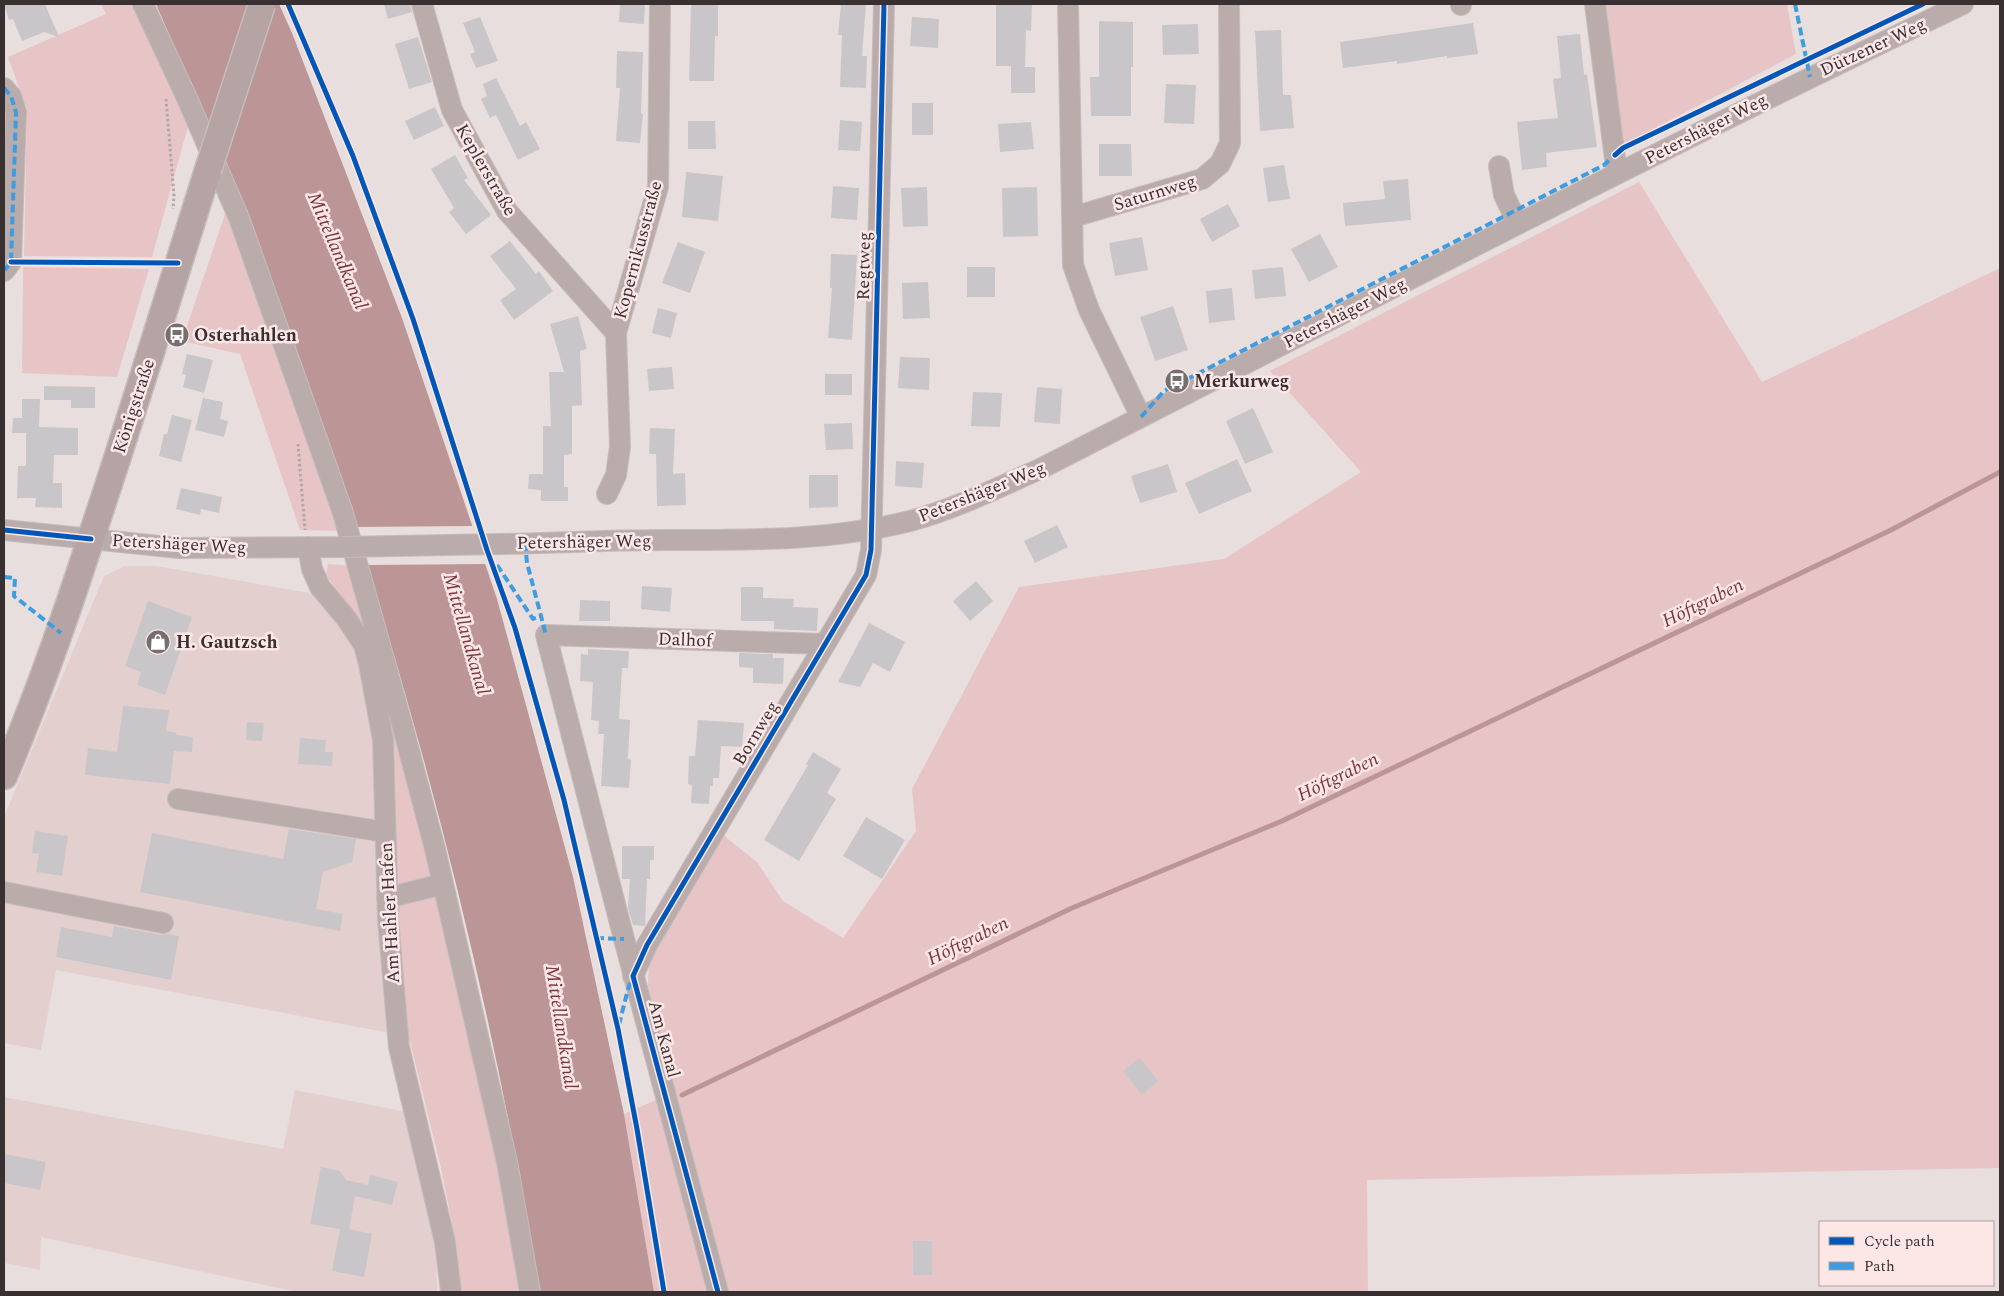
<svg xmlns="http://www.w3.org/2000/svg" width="2004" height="1296" font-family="Spectral,serif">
<rect width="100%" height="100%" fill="#e9dede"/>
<path fill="#e4cfcf" d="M125,566H156L315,594L347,634L362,669L376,737L390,1033L56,970L41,1050L4,1043V817L104,576Z
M295,1090L407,1112L436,1224L437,1292H297L41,1237L40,1270L4,1263V1097L283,1149Z"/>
<path fill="#e7c5c6" d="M101,4H136L190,119L152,257L24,256L27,109L8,57L106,14Z
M1601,4H1787L1796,54L1619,147Z
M1639,182L1762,382L2000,268V1168L1367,1180L1368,1292H654L624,1114L674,1092L648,986L649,962L723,835L757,862L783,901L843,938L916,831L912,789L1019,587L1224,559L1361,472L1270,371Z
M227,208L341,531L300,530L240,354L182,341Z
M23,267L149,269L117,377L22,373Z
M328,564L354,566L434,875L428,879L395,888L393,777L388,710L380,677L352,612L326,575Z
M432,893L442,898L525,1292H460L457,1247L441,1168L404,1017L397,903Z"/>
<path fill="#bc9596" d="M156,4H279L292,33L402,318L497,599L573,877L624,1114L654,1292H539C494,1009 423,730 332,458C303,373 275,287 241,203C214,136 184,70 156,4Z"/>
<path fill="#e9dede" d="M475,526L488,564L365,565L353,527Z"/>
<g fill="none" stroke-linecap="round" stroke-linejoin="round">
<path stroke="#bc9596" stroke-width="5" d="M682,1095L1072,908L1282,821L1891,530L2000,472"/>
</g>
<path fill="#c9c6c9" d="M4,4H46H45L59,37L44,32L22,41L13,19L9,20Z
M384,4H410L412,12L388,19Z
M620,4H645L644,24L619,22Z
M691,4H718V36H715L714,81H689Z
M841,4H866L862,56H867L866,88L840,87L842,35H838Z
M996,4H1032L1031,31L1026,30L1025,67H1035V93H1011V66H996Z
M480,17L498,61L476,68L470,54L475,52L463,23Z
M912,17L939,19L938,48L910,46Z
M1099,21L1133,22V67H1131V116H1091L1090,77H1099Z
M1473,23L1478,54L1447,58V56L1397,64V61L1343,68L1340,42Z
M1198,24L1199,54L1163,55L1162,25Z
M1281,30L1283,95H1291L1294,128L1260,131L1255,31Z
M1580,34L1584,75L1587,74L1597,147L1546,153L1547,167L1522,170L1517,122L1558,118L1553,79L1561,78L1557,36Z
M418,37L432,82L409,89L395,44Z
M617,51L643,52L641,114H643L640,143L616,141L620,88H616Z
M496,78L520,126L526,122L540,149L518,160L496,115L490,118L481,99L487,96L483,84Z
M1166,84L1196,85L1194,124L1164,123Z
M912,103H933V135H912Z
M435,107L444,126L414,140L405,121Z
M840,120L862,122L860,151L838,150Z
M688,121H715L716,149H688Z
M1031,122L1034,149L1000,152L998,124Z
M1099,144H1131L1132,176H1099Z
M455,155L468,178L464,180L491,215L466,234L449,212L454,208L431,169Z
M1284,165L1290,199L1268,202L1263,168Z
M686,172L723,176L718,221L682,217Z
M1408,179L1411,220L1345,226L1343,203L1385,199L1383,181Z
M833,186L859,188L857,220L831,218Z
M927,187L928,226L903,227L901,188Z
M1037,187L1038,236L1003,237L1002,188Z
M1228,204L1240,226L1212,242L1200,219Z
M1320,234L1338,267L1309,282L1291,249Z
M1142,237L1148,270L1115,276L1109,243Z
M510,241L536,274L539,271L553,291L514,320L500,300L516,289L490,256Z
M678,242L705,252L690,293L662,283Z
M831,254L857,255L852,340L828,338L832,288H830Z
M967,267H995V297H967Z
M1283,267L1286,296L1255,299L1252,270Z
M928,282L930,318L903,319L902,283Z
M1232,288L1235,320L1209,323L1206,291Z
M1173,306L1188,350L1155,361L1140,317Z
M658,308L677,313L671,338L652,333Z
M578,316L587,349L580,351L582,405L572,406V454L564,455V487H568V501H541V490L528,489L529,474H543V426H551L549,372H564L550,324Z
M187,354L213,360L204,393L183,387L186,375L182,374Z
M900,357L930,358L929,390L898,388Z
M672,367L674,389L649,391L647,369Z
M825,374H852V395H825Z
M44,386L95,387V408H71V400H44Z
M1037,387L1062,389L1060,424L1034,422Z
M973,392L1002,393L1000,427L971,426Z
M203,398L223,402L220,419L228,421L224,437L195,430Z
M22,399H40L39,427L78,428V455H54L53,483H62V508L35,507L36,498H17L18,466H26V433H12L13,418H22Z
M1253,408L1273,452L1245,464L1226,421Z
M172,415L192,420L181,462L159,456L164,434H167Z
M852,423L853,449L826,450L824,424Z
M650,428L675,429L673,474L685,473L686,505L657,506L656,454H649Z
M1237,459L1252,491L1199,514L1185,483Z
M896,461L924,463L922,488L895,486Z
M1168,464L1177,492L1140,503L1131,476Z
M809,475H838V507L809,508Z
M181,488L222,497L219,513L201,509L200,515L176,509Z
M1057,525L1068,547L1035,563L1024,541Z
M976,581L993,601L970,621L953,601Z
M642,586L672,588L670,612L641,609Z
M741,587H763V598L794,599L793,607L818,608L817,631L774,629V621H741Z
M580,600L610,601V621H579Z
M148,601L192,617L165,695L137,685L141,672L125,666Z
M869,623L905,642L890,672L873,663L860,687L838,682Z
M588,649L629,651L628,668H622L619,719L630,720L628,759L631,760L629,788L601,786L604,734H598L599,721L591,720L593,682L580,681L581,654L588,655Z
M739,653L773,654V658H784L783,684L753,683V668L739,667Z
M123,706L169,710L166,731L177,733L176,735L193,737L192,752L174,751L170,784L85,775L88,748L117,752Z
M698,720L744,723L742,747L721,746L719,778H713V786H710L709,804L691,803L692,785L688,784L689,756H695Z
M247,722L264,723L262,741L246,740Z
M300,738L326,740L325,752H333L332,766L298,764Z
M813,752L841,769L827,793L836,799L799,861L764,840L808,765L806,764Z
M866,817L905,840L882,879L843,856Z
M289,829L356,839L352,862L323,872L316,909L343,914L340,931L140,892L152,833L283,859Z
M35,831L68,836L62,876L36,872L39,854L32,853Z
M622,846H654V860H650V879H647L645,926L633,925L628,908L630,879H622Z
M114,926L161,935L168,934L179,936L171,980L56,957L61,927L112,937Z
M1140,1058L1158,1081L1142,1095L1123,1071Z
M4,1154L46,1162L40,1190L4,1183Z
M321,1167L340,1171L346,1180L368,1185L370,1175L398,1182L392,1205L355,1196L349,1229L372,1234L364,1277L332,1271L340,1229L310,1224Z
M913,1241H932V1275H913Z"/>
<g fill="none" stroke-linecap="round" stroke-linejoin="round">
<defs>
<path id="minor" d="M143,4L186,96L239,218L343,513L402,724L435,849L507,1162L530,1292
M422,4L452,110L507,211L616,333
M1068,4L1073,265L1089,310L1141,417
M1461,4V5
M1595,4L1617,174
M4,88L11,96L16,112L11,262L4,271
M1499,166L1504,195L1518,224
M1073,217L1202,179L1220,164L1230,143L1229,4
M607,494L616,475L620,447L616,333L658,187L660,4
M4,530L179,548L342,547
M500,544C555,543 611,540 666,540C748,540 830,541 910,521C955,509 997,488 1040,469C1347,312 1652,152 1963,4
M308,547L312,569L320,587L346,618L364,645L369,664L383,740L388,919L399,1047L445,1242L451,1292
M178,799L385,832
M4,892L163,923
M387,898L443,884
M633,976L647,945L866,575L871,550L884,4
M718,1292L624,939L546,635L825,644"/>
<path id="major" d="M4,776C37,698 65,619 91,538C132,416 169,293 208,170"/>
</defs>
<use href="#minor" stroke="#c5bcbc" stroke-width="22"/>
<use href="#major" stroke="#c5bcbc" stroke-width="29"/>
<path stroke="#b2a7a7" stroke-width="3" stroke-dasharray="2.5 2.5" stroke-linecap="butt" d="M166,99L174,196L173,209
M298,444L305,530"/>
<use href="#minor" stroke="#bbacac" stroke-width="20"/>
<use href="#major" stroke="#b6a3a4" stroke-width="26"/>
<defs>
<path id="minor-bridge" d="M342,547L500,544"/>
<path id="major-bridge" d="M208,170L262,4"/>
</defs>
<use href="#minor-bridge" stroke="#c5bcbc" stroke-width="22" stroke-linecap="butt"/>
<use href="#major-bridge" stroke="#c5bcbc" stroke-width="29" stroke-linecap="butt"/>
<use href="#minor-bridge" stroke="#bbacac" stroke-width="20"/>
<use href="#major-bridge" stroke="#b6a3a4" stroke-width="26"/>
<path stroke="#3e9de1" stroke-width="4" stroke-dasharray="8 4" stroke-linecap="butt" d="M1795,4L1810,77
M4,88L11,96L16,112L11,262L4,271
M1141,417L1164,391L1604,165L1617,153
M525,543L527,563L546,635
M497,565L533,619L541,616
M4,577L15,578L14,596L61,633
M596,938L624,939
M619,1025L628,989L633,977"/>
<defs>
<path id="cycleway" d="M288,4L353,156L413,319L487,550L515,628L564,800L618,1029L637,1129L664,1292
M1615,155L1623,148L1923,4
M11,262L178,263
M4,530L91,539
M718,1292L633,976L647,945L866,575L871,550L884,4"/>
</defs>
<use href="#cycleway" stroke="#fce6e6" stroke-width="8"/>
<use href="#cycleway" stroke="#0057b8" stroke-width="5"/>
</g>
<defs>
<symbol id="bus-disc" viewBox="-11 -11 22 22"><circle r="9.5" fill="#776e6e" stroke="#fce6e6"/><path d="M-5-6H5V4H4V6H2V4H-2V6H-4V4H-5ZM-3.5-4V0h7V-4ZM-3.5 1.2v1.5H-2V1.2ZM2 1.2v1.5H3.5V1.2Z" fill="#fff"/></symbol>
<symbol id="shop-disc" viewBox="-11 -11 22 22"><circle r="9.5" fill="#776e6e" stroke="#fce6e6"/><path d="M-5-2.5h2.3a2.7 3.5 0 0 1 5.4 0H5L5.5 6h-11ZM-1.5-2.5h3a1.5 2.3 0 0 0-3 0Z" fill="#fff"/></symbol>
</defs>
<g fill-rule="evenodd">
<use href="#bus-disc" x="163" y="321" width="28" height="28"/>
<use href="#bus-disc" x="1163" y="367" width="28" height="28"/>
<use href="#shop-disc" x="144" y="628" width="28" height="28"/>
</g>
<g text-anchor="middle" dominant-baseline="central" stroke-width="5" stroke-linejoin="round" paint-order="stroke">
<g font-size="18" fill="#393131" stroke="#fce6e6">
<text transform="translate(1873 47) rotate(-25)">Dützener Weg</text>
<text transform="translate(1706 129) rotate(-27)">Petershäger Weg</text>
<text transform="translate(486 170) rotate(60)">Keplerstraße</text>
<text transform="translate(1155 193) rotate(-17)">Saturnweg</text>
<text transform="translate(638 250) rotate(-75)">Kopernikusstraße</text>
<text transform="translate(864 266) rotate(-89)">Regtweg</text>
<text transform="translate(1345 313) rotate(-27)">Petershäger Weg</text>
<text transform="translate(134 406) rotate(-72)">Königstraße</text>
<text transform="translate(982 492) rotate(-22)">Petershäger Weg</text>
<text transform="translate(584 542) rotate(-1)">Petershäger Weg</text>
<text transform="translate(179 544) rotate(3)">Petershäger Weg</text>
<text transform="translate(685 640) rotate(2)">Dalhof</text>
<text transform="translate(756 733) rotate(-59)">Bornweg</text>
<text transform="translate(390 913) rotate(-93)">Am Hahler Hafen</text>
<text transform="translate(664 1039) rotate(75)">Am Kanal</text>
</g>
<g font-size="18" font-weight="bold" fill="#393131" stroke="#fce6e6" text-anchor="start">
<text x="194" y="335">Osterhahlen</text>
<text x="1194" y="381">Merkurweg</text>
<text x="176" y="642">H. Gautzsch</text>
</g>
<g font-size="19" font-style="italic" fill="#78363b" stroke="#fce6e6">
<text transform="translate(337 251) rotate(67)">Mittellandkanal</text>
<text transform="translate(1703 603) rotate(-26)">Höftgraben</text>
<text transform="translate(466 634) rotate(74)">Mittellandkanal</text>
<text transform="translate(1338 777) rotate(-26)">Höftgraben</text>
<text transform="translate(968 941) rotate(-26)">Höftgraben</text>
<text transform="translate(561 1027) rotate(81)">Mittellandkanal</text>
</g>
</g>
<rect width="2004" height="1296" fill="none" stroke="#393131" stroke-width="10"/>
<rect x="1819" y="1221" width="175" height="65" fill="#fce6e6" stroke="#ae9e9e"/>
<rect x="1829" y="1237" width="25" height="8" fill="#0057b8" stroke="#ae9e9e"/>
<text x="1864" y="1246" font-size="15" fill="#393131">Cycle path</text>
<rect x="1829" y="1262" width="25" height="8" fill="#3e9de1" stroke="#ae9e9e"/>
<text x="1864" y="1271" font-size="15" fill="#393131">Path</text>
</svg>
